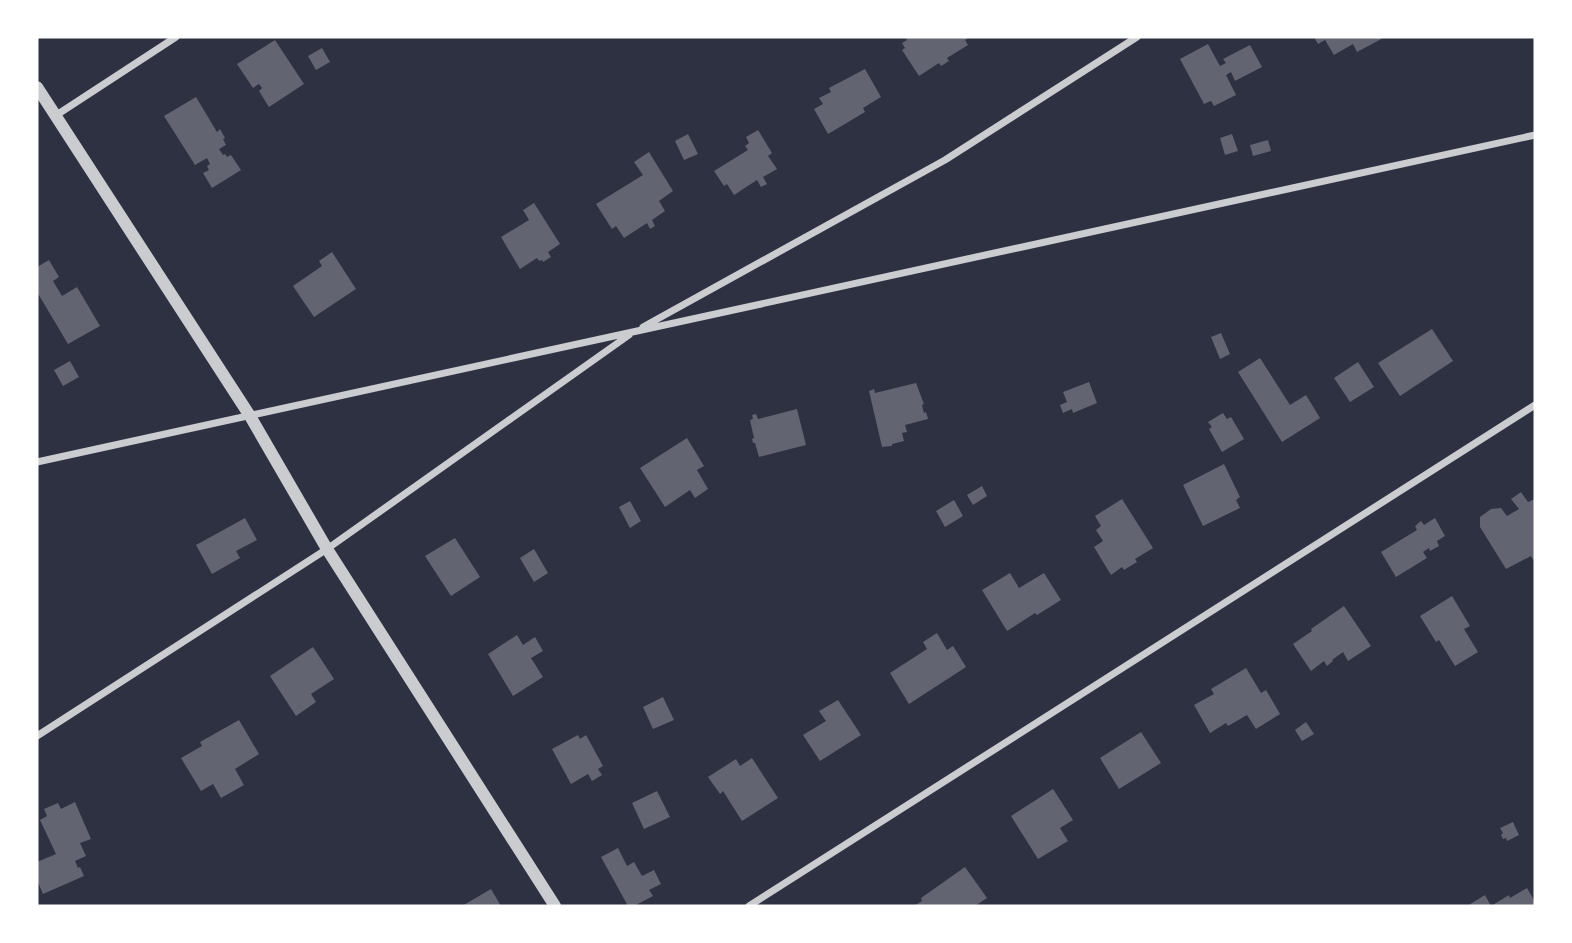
<svg xmlns="http://www.w3.org/2000/svg" width="1572" height="943" font-family="Arial,sans-serif">
<rect width="100%" height="100%" fill="#2d3142"/>
<path fill="#626471" d="M905,37H970L965,40L968,45L947,58L949,61L941,66L939,63L919,76L902,50L905,48L902,43L907,40Z
M1314,37H1385L1357,52L1353,44L1334,55L1325,40L1318,44Z
M275,40L304,84L269,107L259,91L262,88L259,84L253,88L237,64Z
M1208,44L1220,66L1226,63L1223,59L1250,45L1262,67L1235,81L1231,72L1226,75L1236,95L1214,106L1211,101L1204,104L1180,59Z
M322,48L330,62L316,70L308,56Z
M865,69L881,97L863,108L865,112L828,134L814,109L823,104L819,98L831,92L829,88Z
M196,97L217,132L220,129L225,138L223,139L226,145L219,149L223,155L225,154L227,157L231,155L241,170L212,188L203,173L209,170L207,166L210,164L207,158L195,165L164,116Z
M758,130L772,153L768,156L777,169L763,177L767,184L761,187L757,180L734,195L727,184L724,186L714,171L748,150L745,146L749,143L746,137Z
M688,134L698,154L684,160L675,141Z
M1232,134L1238,151L1225,155L1220,138Z
M1268,140L1271,151L1253,156L1250,145Z
M649,152L673,191L659,201L665,211L652,220L655,226L650,229L647,223L624,238L616,226L612,229L596,204L643,175L634,162Z
M534,203L560,244L548,252L551,257L543,262L542,260L539,261L537,258L520,269L501,237L529,220L523,210Z
M332,252L356,289L314,317L293,286L322,266L319,261Z
M49,260L59,277L53,281L62,296L77,287L100,326L68,344L37,292V267Z
M1432,329L1453,361L1400,396L1378,363Z
M1221,333L1230,354L1220,359L1211,337Z
M1260,358L1290,405L1306,395L1320,418L1282,442L1238,372Z
M70,361L79,377L63,386L54,370Z
M1358,362L1374,387L1350,402L1334,378Z
M1089,382L1097,403L1073,413L1072,409L1063,413L1060,405L1067,402L1063,392Z
M916,383L924,404L922,405L924,413L926,412L928,419L905,425L907,432L902,433L904,441L892,444V446L882,447L869,391L874,389L875,393Z
M797,409L806,445L759,457L755,443H753L752,439L754,438L750,420L753,419L752,415L756,414L758,419Z
M1223,413L1227,419L1231,417L1244,439L1222,452L1209,429L1212,427L1208,422Z
M687,438L704,466L697,470L708,489L695,498L690,490L665,507L640,468Z
M1224,464L1240,497L1236,500L1240,508L1203,526L1183,485Z
M982,486L987,496L973,505L967,495Z
M1521,492L1528,502L1535,499V563L1531,556L1506,569L1480,527V517L1491,509L1501,508L1507,516L1519,509L1511,499Z
M1122,499L1153,548L1135,559L1137,562L1124,570L1122,567L1111,575L1094,547L1103,541L1096,530L1101,526L1095,516Z
M954,500L963,516L945,527L936,511Z
M630,501L641,521L630,528L619,507Z
M245,518L257,540L236,551L240,558L212,574L196,545Z
M1435,518L1445,536L1437,541L1439,546L1430,551L1429,548L1423,552L1427,558L1396,577L1381,552L1417,530L1415,526L1421,521L1424,525Z
M455,538L480,577L451,596L425,556Z
M534,549L548,573L534,582L520,558Z
M1010,573L1019,588L1044,573L1061,600L1037,615L1035,613L1007,631L982,590Z
M1452,596L1470,626L1464,629L1478,652L1455,666L1439,640L1436,642L1420,616Z
M1344,606L1371,646L1348,661L1343,652L1332,660L1333,661L1327,666L1324,661L1311,671L1293,644L1312,631L1311,629Z
M937,633L947,650L953,646L966,667L909,704L890,673L927,649L923,642Z
M517,635L523,645L535,637L543,651L531,658L543,677L513,696L488,654Z
M313,647L334,679L311,694L316,702L296,716L270,676Z
M1246,668L1261,693L1266,690L1280,714L1256,729L1247,715L1228,726L1226,723L1210,733L1194,705L1214,694L1211,689Z
M663,697L674,720L653,729L643,707Z
M838,700L861,735L820,761L803,735L826,721L819,711Z
M239,720L259,754L235,769L244,785L221,798L213,784L201,791L181,758L202,746L200,742Z
M1306,722L1314,734L1302,741L1295,730Z
M1141,732L1161,763L1119,789L1100,758Z
M578,735L580,739L586,735L603,766L598,769L602,775L592,781L588,774L571,784L552,749Z
M752,758L778,798L742,821L723,791L720,794L708,777L736,759L740,766Z
M1053,789L1073,820L1060,828L1068,841L1038,859L1011,816Z
M657,791L670,817L644,829L632,803Z
M75,802L91,839L80,843L86,856L75,861L78,868L80,867L84,876L43,894L37,880V862L56,854L40,820L47,816L44,809L58,803L61,809Z
M1513,822L1519,835L1507,841L1506,838L1503,839L1501,835L1503,833L1500,828Z
M618,848L627,866L634,862L642,876L654,870L661,884L649,890L653,896L634,906H628L601,857Z
M965,867L987,898L975,906H914L922,901L921,898Z
M1527,888L1535,902V906H1467L1485,895L1491,906L1509,895L1510,898Z
M491,889L501,906H462Z"/>
<g fill="none" stroke-linecap="round" stroke-linejoin="round">
<path stroke="#caccd0" stroke-width="7" d="M55,116L176,37
M643,327L945,160L1137,37
M37,462L1535,135
M37,736L327,549L629,335
M749,906L1535,405"/>
<path stroke="#caccd0" stroke-width="12" d="M37,87L250,416L327,549L555,906"/>
</g>
<rect width="1572" height="943" fill="none" stroke="#ffffff" stroke-width="77"/>
</svg>
